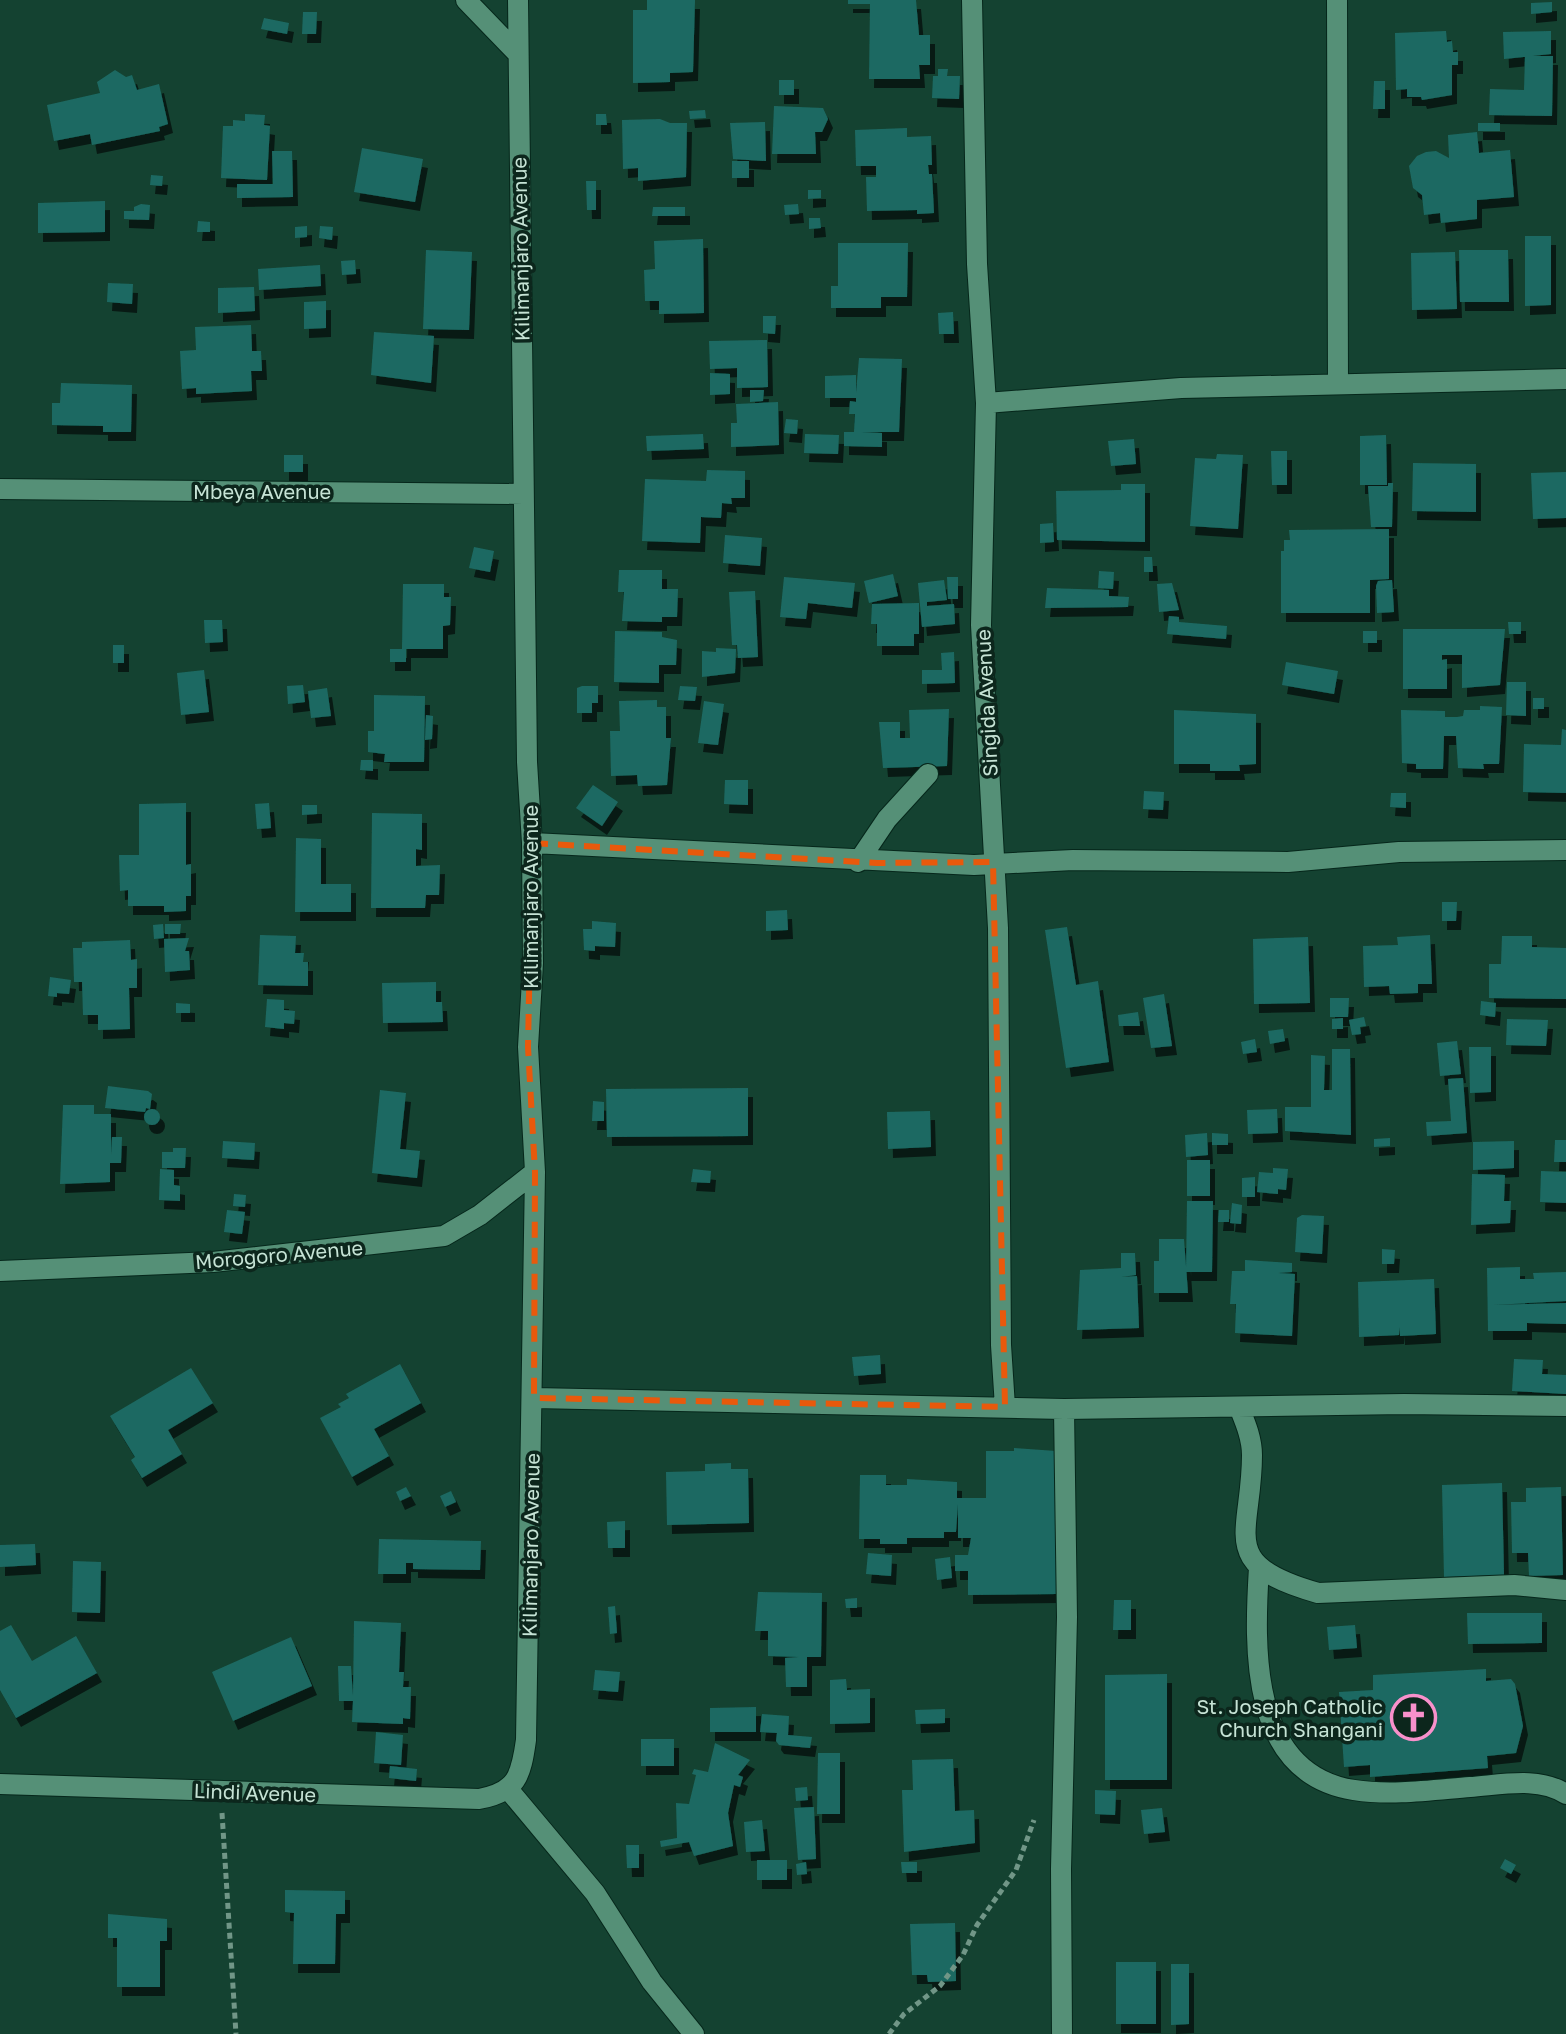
<svg xmlns="http://www.w3.org/2000/svg" width="1566" height="2034" font-family="'Golos Text',sans-serif">
<defs>
<filter id="shadow"><feDropShadow dx="5" dy="9" stdDeviation="0" flood-color="#0009"/></filter>
</defs>
<rect width="100%" height="100%" fill="#144231"/>
<path fill="#1c6962" filter="url(#shadow)" d="M647,0H695L693,72L670,73V82L633,83V10H647Z
M848,0H916L919,35H930V65H919L920,79H869L870,4H848Z
M1552,2V12L1531,14V3Z
M303,12H317L316,34H302Z
M264,18L289,23L287,34L261,29Z
M1446,31L1447,42L1452,41L1453,52H1458V65H1452V95L1422,100L1421,97H1407V89L1396,90L1395,33Z
M1551,31V54L1504,59L1503,32Z
M1525,56H1553L1552,116L1489,115L1490,89L1524,90Z
M938,69H948L947,76H960L959,99L932,98L933,76H938Z
M115,70L126,77L132,75L137,90L159,84L168,124L159,127L160,131L92,145L90,134L54,141L47,105L100,93L97,82Z
M779,80H794V95H779Z
M1374,81H1385V109H1373Z
M774,106L823,108L828,119L822,132H815L816,154H772Z
M705,110L706,118L690,119L689,111Z
M245,114L265,115L264,125L270,126L267,180L221,178L223,126H233V120L245,121Z
M596,114H606L607,125H596Z
M660,119L670,123H687L686,177L638,181V168L623,169L622,120Z
M765,122L766,161L733,159L730,123Z
M1478,123H1500V131H1478Z
M907,128V137L931,136L932,165H928L929,174H932L934,213L917,214V210L867,211L866,177H876V166H856L855,130Z
M1477,132L1479,153L1510,150L1514,197L1477,200V219L1441,223L1440,213L1424,215L1422,195L1413,188L1409,166L1417,156L1426,152L1436,151L1449,158L1448,135Z
M362,148L423,159L415,202L354,192Z
M272,151H292L293,197L237,198V184H273Z
M732,161H749V178H732Z
M151,175L163,176L162,186L150,185Z
M586,181H596V210H587Z
M808,190H821V198L808,199Z
M105,201V232L38,233V203Z
M141,204L150,205L149,220L124,219V211H134V207Z
M798,204L799,214L785,215L784,205Z
M653,207H685V216H652Z
M809,218H820L821,228L809,229Z
M198,221L210,222V232H197Z
M307,226V237L295,238V227Z
M320,226L333,227L332,240L319,238Z
M1525,236H1551V305L1525,306Z
M703,239L704,313L659,314V301H645L644,270L655,269L654,241Z
M838,243H908L907,297H881V308H831V286H838Z
M426,250L472,252L469,330L423,329Z
M1459,250H1508L1509,302H1460Z
M1455,252L1457,309L1412,310L1411,253Z
M355,260L356,274L342,275L341,261Z
M320,265L321,286L259,290L258,269Z
M108,283L133,284L132,304L107,302Z
M254,287L255,311L218,313V288Z
M326,301V328L304,329V302Z
M953,312L954,334H939L938,313Z
M763,316H776L775,334L763,333Z
M251,325L252,351H261L262,371H251L252,391L196,394V388L182,389L180,351L196,350L195,327Z
M374,332L434,336L431,383L371,375Z
M767,340L768,387L737,388V368L710,369L709,341Z
M859,358L902,359L899,432H861L882,433V447L844,446V432H854L855,414H849L850,401L856,402V398H825V376L856,375V393Z
M710,373L730,374V394L710,395Z
M61,383L132,385L131,432H103V426L52,425V403H60Z
M750,390H764L763,401L750,402Z
M778,402L779,445L731,447V423H737L736,404Z
M786,419L798,420L797,434L784,433Z
M703,434L704,449L647,451L646,436Z
M805,434L839,435L838,454L804,453Z
M1386,435L1387,485H1360V436Z
M1134,439L1136,464L1111,466L1108,441Z
M1271,451H1287V485H1272Z
M1217,454L1243,455L1238,529L1190,526L1195,458L1216,459Z
M284,455H303V472H284Z
M1413,463L1476,464V512L1412,511Z
M707,470L745,471V498H731L732,504L722,503L721,518L701,517L700,543L642,541L645,479L706,481Z
M1566,472V518L1533,519L1531,473Z
M1388,483H1393L1392,527H1371L1368,486H1388Z
M1121,484H1145V542L1057,540L1056,491L1121,490Z
M1053,523L1054,542L1040,543V524Z
M1389,529V579L1370,580V613H1281V551H1284V540H1290L1289,530Z
M725,535L762,538L760,566L723,563Z
M474,547L494,551L490,572L469,568Z
M1144,557H1152L1153,572H1144Z
M619,570H662V589H678L677,617H662V622L622,621L624,592H618Z
M1099,571L1114,572L1113,589L1098,588Z
M893,574L898,596L869,603L864,581Z
M784,577L855,583L852,608L808,603L806,619L780,617Z
M947,577H958V599H948Z
M944,580L947,600L927,602V606L954,604L955,624L922,627L918,583Z
M1392,580L1394,612L1377,613L1376,586L1378,581Z
M1172,583L1179,610L1159,612L1157,584Z
M403,584H444V597H451L450,625L443,626V649H406V662H390V649H402Z
M1047,588L1109,590V596L1129,597L1128,607L1045,608Z
M755,591L758,657L738,658L737,645H732L729,592Z
M919,603V634H914V646H877V624H871L872,604Z
M1169,616L1179,617V622L1227,626L1226,639L1167,634Z
M204,620H222L223,642L205,643Z
M1508,622H1521V634H1509Z
M1403,629H1505L1500,685L1462,688V655H1442V660L1447,659V689H1403Z
M615,631L662,632V637L677,640L676,665H659V683L614,682Z
M1363,631H1377V643H1363Z
M113,645H124V663H113Z
M716,648L736,649L735,673L702,677V651L716,652Z
M954,652L955,683L922,684V670H942L941,653Z
M1286,662L1338,671L1334,694L1282,685Z
M204,670L209,712L181,715L177,673Z
M1507,682H1526V716L1506,715Z
M303,685L305,702L288,704L287,686Z
M582,686H598V703H592V713H577V688Z
M680,686L697,687L695,701L678,700Z
M327,688L331,716L311,718L308,691Z
M374,695L425,696L424,762H384L385,754L368,752V731H374Z
M1533,698H1544V709H1533Z
M657,700V707H666V738H671L667,785L638,786L637,775L611,776L610,731H620L619,701Z
M704,701L724,704L718,745L698,743Z
M1480,706L1502,707L1499,764H1483L1484,769L1458,768L1456,736H1444L1443,769H1416V764L1402,763L1401,710L1445,711V717H1457L1463,716L1464,710H1480Z
M949,709L947,766L883,768L879,722H900V738H910L909,710Z
M1174,710L1256,714V764L1239,765L1240,771H1210V764H1174Z
M426,715L433,716L432,739L425,740Z
M1562,729L1566,730V793L1523,792L1524,744L1561,745Z
M361,760H373V771L360,770Z
M725,780H748V805L724,804Z
M593,785L618,802L602,826L576,808Z
M1144,791L1164,792L1163,810L1143,809Z
M1391,793H1406V808L1390,807Z
M186,803V865L191,864V896H186V911L164,912V906H128V890L120,891L119,855H139V804Z
M269,803L271,828L257,829L255,804Z
M302,805H317V814L302,815Z
M372,813L422,814V850L416,849V866L440,865L439,895H426L425,908H371Z
M296,838L321,839V884H351V912H295Z
M1442,902H1457L1456,921H1442Z
M787,910L788,930L766,931V911Z
M592,921L616,923L615,947L595,946V951L584,950L583,929H592Z
M163,924L164,938L154,939L153,925Z
M165,924H181L180,934H165Z
M1067,927L1076,985L1098,981L1109,1062L1066,1068L1045,930Z
M260,935L296,936L295,953H304L303,962H308V986L258,985Z
M1430,935L1432,984H1418V993L1390,994L1389,986L1364,987L1363,946L1398,945L1397,937Z
M1502,936H1532V947L1566,948V999L1489,998V964H1501Z
M1308,937L1310,1003L1254,1004L1253,939Z
M189,938L185,951H189L190,970L165,972L164,939Z
M130,940L131,960L137,959V988H129L130,1029L98,1030V1015H83L82,982H74L73,948H82V942Z
M50,977L71,980L69,994L57,993V997L48,996Z
M436,982V1002H442L443,1022L383,1023L382,983Z
M1164,994L1172,1046L1151,1048L1143,998Z
M1330,998H1349L1348,1017H1330Z
M267,999L284,1000V1010L295,1011L294,1024L284,1023V1029L265,1027Z
M1481,1001L1496,1003L1495,1017L1480,1015Z
M176,1003L190,1004V1013H176Z
M1138,1012L1140,1026H1119L1118,1015Z
M1364,1017L1366,1026L1360,1027L1361,1034L1352,1035L1349,1020Z
M1343,1018V1029H1332V1019Z
M1507,1019L1548,1020L1546,1046L1506,1045Z
M1283,1029L1285,1041L1270,1044L1268,1031Z
M1255,1039L1257,1052L1243,1054L1241,1042Z
M1457,1041L1461,1074L1440,1076L1437,1043Z
M1469,1047H1491V1092L1470,1093Z
M1332,1049H1350L1351,1135L1285,1131V1107H1311V1055L1325,1056L1324,1090H1332Z
M1463,1078L1467,1133L1427,1136L1426,1122L1451,1121L1448,1079Z
M108,1086L148,1091L152,1094L150,1109L146,1108L145,1112L105,1108Z
M748,1088V1136L607,1137L606,1089Z
M380,1090L406,1093L400,1149L420,1151L417,1178L372,1173Z
M593,1101L604,1102V1121H592Z
M63,1105H94V1114H111V1155L112,1137H122L121,1163H110V1182L60,1184Z
M144 1117a8 8 0 1 1 16 0a8 8 0 1 1-16 0Z
M1277,1109L1278,1133L1248,1134L1247,1110Z
M930,1111L931,1147L888,1149L887,1112Z
M1207,1133L1208,1155L1186,1157L1185,1135Z
M1212,1133L1228,1134V1145H1212Z
M1390,1138V1146L1374,1147V1139Z
M1555,1140H1566V1162H1554Z
M223,1141L255,1143L254,1160L222,1158Z
M1514,1141V1168L1473,1170V1142Z
M173,1148H186L185,1168H162V1152H173Z
M1187,1160H1210V1196H1187Z
M1273,1168L1288,1169L1286,1190L1278,1189V1194L1257,1192L1259,1172L1273,1173Z
M160,1169L174,1170V1185L180,1186V1201L159,1200Z
M693,1169L711,1171L710,1183L691,1182Z
M1541,1171L1566,1172V1203L1540,1202Z
M1472,1174L1505,1175L1504,1201H1511L1510,1223L1471,1225Z
M1255,1177V1197H1242V1178Z
M234,1194L246,1195L245,1207L233,1206Z
M1187,1201H1213L1212,1272H1186Z
M1232,1203L1242,1205L1241,1224L1230,1223Z
M227,1210L245,1212L242,1234L224,1232Z
M1219,1210H1229V1222H1218Z
M1302,1215L1324,1216L1322,1254L1295,1252L1297,1218Z
M1159,1239H1184L1188,1293H1154V1261H1159Z
M1382,1249L1395,1250L1394,1264H1382Z
M1121,1253H1135L1136,1275L1121,1277L1137,1276L1139,1328L1077,1330L1080,1270L1121,1268Z
M1245,1260L1292,1263V1272L1278,1273L1295,1274L1292,1336L1235,1333L1236,1304H1230L1232,1271H1245Z
M1520,1267V1279H1534L1533,1273L1566,1272V1301L1492,1305L1566,1303V1324L1527,1323V1331H1488L1487,1268Z
M1434,1279L1436,1334L1400,1336V1327L1399,1335L1359,1337L1358,1282Z
M880,1355L881,1374L854,1376L852,1357Z
M1514,1359L1543,1360L1542,1374L1566,1375V1394L1512,1391Z
M400,1364L421,1403L374,1429L389,1456L352,1477L320,1418L341,1407L338,1404L349,1398L346,1394Z
M191,1368L213,1403L168,1430L182,1454L142,1478L131,1460L135,1457L110,1416Z
M1014,1448L1056,1451L1057,1594L968,1595V1571H955V1555H968L971,1538H958V1504L956,1532H944V1538H907V1544H880V1539H859L860,1475H886V1485H907V1479L957,1482V1498H986V1451H1014Z
M731,1463V1469H748L749,1523L667,1525L666,1472L705,1471V1464Z
M1502,1483L1504,1575L1444,1577L1442,1485Z
M406,1487L411,1496L400,1501L396,1492Z
M1561,1487L1563,1575L1529,1576L1528,1553H1512L1511,1502H1526V1488Z
M451,1491L456,1502L445,1507L440,1496Z
M625,1521V1548H608L607,1522Z
M379,1539L481,1541L480,1570L413,1569V1563H406V1574H378Z
M35,1544L36,1565L0,1567V1545Z
M868,1553L892,1555L891,1576L866,1574Z
M950,1557L952,1578L937,1580L935,1559Z
M73,1561L101,1562L100,1613L72,1612Z
M758,1592L822,1593L821,1657H807V1687H786L785,1658L799,1657L768,1656V1631H755Z
M857,1598V1608H846L845,1599Z
M1114,1600H1131V1630H1113Z
M615,1606L617,1633L610,1634L608,1607Z
M1467,1613H1542V1643L1468,1644Z
M354,1621L401,1623L399,1672H404L403,1687H411L410,1719L403,1718V1724L352,1722L353,1701H339L338,1666H351L353,1696Z
M11,1625L32,1661L76,1636L97,1673L16,1718L0,1690V1631Z
M1355,1625L1357,1648L1329,1650L1327,1627Z
M291,1637L312,1686L233,1721L212,1672Z
M1486,1669V1681L1511,1679L1515,1684L1523,1726L1516,1753L1487,1756L1488,1768L1370,1777V1765L1344,1767L1339,1692L1373,1690V1675Z
M595,1670L620,1672L618,1692L593,1690Z
M1167,1674V1780H1105V1675Z
M846,1679L847,1690L870,1689V1723L830,1724V1680Z
M756,1707V1732H710V1708Z
M945,1709V1723L916,1724L915,1710Z
M762,1714L789,1716L788,1735L812,1737L810,1748L779,1745L776,1741L777,1733L760,1732Z
M376,1732L403,1735L401,1765L374,1763Z
M641,1739H674V1766H641Z
M715,1743L750,1760L738,1775L743,1777L740,1787L734,1785L728,1813L733,1846L694,1856L689,1842L661,1847L660,1841L677,1838L676,1803L689,1804L696,1775L692,1774L694,1769L708,1772Z
M818,1753H840V1814H817Z
M953,1759L955,1811L974,1810L975,1843L904,1852L902,1790H913L912,1760Z
M390,1766L417,1769L416,1781L389,1778Z
M807,1787L808,1800L796,1801L795,1788Z
M1095,1790L1116,1791L1115,1815L1095,1814Z
M814,1807L816,1859L798,1860L794,1808Z
M1162,1808L1165,1832L1144,1834L1141,1810Z
M762,1820L765,1851L746,1852L744,1822Z
M626,1845H639V1868H627Z
M1505,1859L1516,1865L1511,1874L1500,1868Z
M757,1860H787V1880H757Z
M806,1862L807,1874L797,1875L796,1864Z
M901,1862H917V1873H902Z
M285,1890L345,1891V1914H336L335,1964H293L294,1913L285,1912Z
M108,1914L167,1919V1941H160V1987H117V1938H108Z
M955,1923L956,1981L928,1982L927,1975H912L910,1924Z
M1116,1962H1156V2024H1116Z
M1171,1964H1189V2024L1171,2025Z"/>
<g fill="none" stroke-linecap="round" stroke-linejoin="round">
<defs>
<path id="minor" d="M466,0L518,54
M972,0L977,264L986,403L981,625L998,928L1001,1345L1005,1407
M1337,0L1338,383
M986,403L1181,388L1566,379
M0,489L523,494
M532,843L974,865L1073,860L1288,862L1399,852L1566,850
M858,862L887,819L928,774
M0,1271L213,1262L444,1236L480,1215L535,1172
M534,1398L1064,1409L1404,1404L1566,1406
M1239,1407C1245,1422 1252,1438 1252,1455C1252,1535 1215,1564 1318,1593L1514,1585L1566,1590
M1259,1567C1254,1648 1249,1774 1354,1790C1391,1796 1433,1790 1470,1787C1500,1785 1539,1776 1566,1794
M0,1784L479,1799C517,1792 521,1776 526,1740L535,1172L528,1047L533,963L532,843L527,762L518,0
M508,1789L595,1893L652,1982L694,2034
M1062,2034L1061,1869L1067,1617L1064,1409"/>
</defs>
<use href="#minor" stroke="#06271b" stroke-width="22"/>
<path stroke="#719687" stroke-width="5" stroke-dasharray="6 4" stroke-linecap="butt" d="M222,1813L236,2034
M889,2034L904,2014L940,1986L963,1955L977,1925L1016,1870L1034,1820"/>
<use href="#minor" stroke="#559077" stroke-width="20"/>
</g>
<path fill="none" stroke="#e8590c" stroke-width="6" stroke-dasharray="16 10" stroke-linejoin="round" d="M532,843L877,863L993,862L1005,1407L534,1398L535,1172L528,1047Z"/>
<defs>
<symbol id="church-ring" viewBox="-11 -11 22 22"><circle r="9.5" fill="#0c261c" stroke="#f890cb" stroke-width="1.5"/><path d="M-1.2-6h2.4v3.5h3.3v2.4h-3.3V6h-2.4V-.1h-3.3v-2.4h3.3Z" fill="#f890cb"/></symbol>
</defs>
<g fill-rule="evenodd">
<use href="#church-ring" x="1388" y="1692" width="51" height="51"/>
</g>
<g text-anchor="middle" dominant-baseline="central" stroke-width="7" stroke-linejoin="round" paint-order="stroke">
<g font-size="20" fill="#c6e3d5" stroke="#0c261c">
<text transform="translate(520 249) rotate(-91)">Kilimanjaro Avenue</text>
<text x="262" y="491">Mbeya Avenue</text>
<text transform="translate(986 703) rotate(-93)">Singida Avenue</text>
<text transform="translate(530 897) rotate(-90)">Kilimanjaro Avenue</text>
<text transform="translate(279 1254) rotate(-5)">Morogoro Avenue</text>
<text transform="translate(530 1545) rotate(-89)">Kilimanjaro Avenue</text>
<text transform="translate(255 1792) rotate(2)">Lindi Avenue</text>
</g>
<g font-size="20" fill="#c6e3d5" stroke="#0c261c" text-anchor="end">
<text x="1383" y="1706">St. Joseph Catholic<tspan x="1383" dy="23">Church Shangani</tspan></text>
</g>
</g>
</svg>
